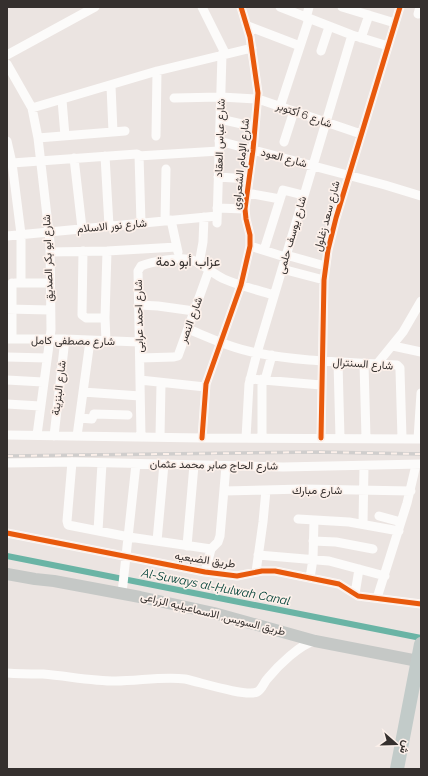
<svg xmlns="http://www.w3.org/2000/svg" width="428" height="776" font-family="Raleway,Vazirmatn,sans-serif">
<rect width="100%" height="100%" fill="#ebe4e1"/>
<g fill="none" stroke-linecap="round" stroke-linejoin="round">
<path stroke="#6ab4a5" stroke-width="6" d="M7,556L421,638"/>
<path stroke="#fcfbfa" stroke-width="9" d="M202,7L225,53
M280,7L352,35L388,46
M342,7L395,23
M418,14L420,7
M306,18L309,7
M248,26L300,46
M361,38L369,15
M321,51L329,27
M7,55L95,7
M7,64L32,108L38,138L50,242L51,330L37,435
M111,86L113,132
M174,98L221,97L258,99L361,134
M62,100L65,136
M280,107L309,19
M32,108L157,71L252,48
M220,119L255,127
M156,136L157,71
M38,138L125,131
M7,141L12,163L21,234V283
M219,141L385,185L421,196
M284,142L294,111
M105,156L109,226
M138,156L219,151
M74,158L82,228
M12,163L137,154L139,155L141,223
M218,177L249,179
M247,193L280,199
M217,208L245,209
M171,220L178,252
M165,221L166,169
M217,223L222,54
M7,236L217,216
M250,246L285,257
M264,250L283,190L303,195
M83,251L82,315L86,318H105
M50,252L107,251L177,247
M286,255L325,266
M199,264L203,242L204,217
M282,269L324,280
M12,283V339
M15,283H49
M139,305L158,306L194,311
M7,309L50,310
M188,329C210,338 233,349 257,353C303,362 350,362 397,365L400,368V370L402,438
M7,339H65L139,342
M106,341L105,318L107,251
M393,346L421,352
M7,357L47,358
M140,358L174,357L178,356L209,270
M338,362L340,438
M364,363L366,438
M377,364L403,332L421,301
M250,379L321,385
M7,380L43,382
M140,380L205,387
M265,380L272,355
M83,392L140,396
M7,404L40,406
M80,418L92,419L94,414L128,415
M7,435L202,438L421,439
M54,436L65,339
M77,436L90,341
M141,437L138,271L141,266C151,262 182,256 192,260C203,264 213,274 224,279C240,286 257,290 274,295
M160,437L161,383
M202,438L206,384L241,285L250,246V235L246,219L245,209L253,150L258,93L250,37L241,7
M246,438L249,384L257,353L352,35
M262,438V379
M321,438L324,280L328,250L336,218L400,7
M418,439L421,393
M72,462L67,521L68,525L129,537L211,549
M7,463L76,462L283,467L421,464
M224,491L303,489L411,491
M379,516L401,522
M298,519L349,522L399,531
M363,524L364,466
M98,531L102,463
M7,533L205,572L237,576L262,571H275L339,584L358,596L421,604
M157,541L164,464
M313,541L336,542L373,549
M187,546L194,465
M258,555L329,561L385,576
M205,572L211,549L218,542L220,536L226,466
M256,572L263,522L266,490
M310,578L313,559L314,520
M122,593L136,464
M355,594L359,569
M377,598L407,503L416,465
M7,673C19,674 31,674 43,674C68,676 91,681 116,681C138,681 164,676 185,679C200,682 245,697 257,692C262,690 264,682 268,678C278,666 300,644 315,641"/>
<path stroke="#c5c8c6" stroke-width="12" d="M7,574L35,579L54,581L140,597L214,613L315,641L418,661"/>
<path stroke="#c2cbc9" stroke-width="14" d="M397,769L421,644"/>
<defs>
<path id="rail" d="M7,456L318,452L421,454"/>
</defs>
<use href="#rail" stroke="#d0cecd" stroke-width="3.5"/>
<use href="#rail" stroke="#fcf0ea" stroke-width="2" stroke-dasharray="6" stroke-linecap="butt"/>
<defs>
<path id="cycleway" d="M202,438L206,384L241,285L250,246V235L246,219L245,209L253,150L258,93L250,37L241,7
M321,438L324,280L328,250L336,218L400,7
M7,533L205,572L237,576L262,571H275L339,584L358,596L421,604"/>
</defs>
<use href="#cycleway" stroke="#fcf0ea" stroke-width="8"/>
<use href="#cycleway" stroke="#e8590c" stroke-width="5"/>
</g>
<g text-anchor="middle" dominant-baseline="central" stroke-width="3.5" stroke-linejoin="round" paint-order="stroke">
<g font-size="11" fill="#35302e" stroke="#fcf0ea">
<text transform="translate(304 115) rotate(19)">شارع 6 أكتوبر</text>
<text transform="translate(220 138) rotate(-88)">شارع عباس العقاد</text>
<text transform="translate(284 158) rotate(15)">شارع العود</text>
<text transform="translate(241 164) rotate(-84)">شارع الإمام الشعراوى</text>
<text transform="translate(327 216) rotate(-75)">شارع سعد زغلول</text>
<text transform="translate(112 226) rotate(-5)">شارع نور الاسلام</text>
<text transform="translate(292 235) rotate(-74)">شارع يوسف حلمى</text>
<text transform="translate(48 258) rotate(-92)">شارع ابو بكر الصديق</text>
<text transform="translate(139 316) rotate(-91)">شارع احمد عرابى</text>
<text transform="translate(191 320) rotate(-70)">شارع النصر</text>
<text transform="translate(73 341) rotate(1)">شارع مصطفى كامل</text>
<text transform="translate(363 364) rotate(4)">شارع السنترال</text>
<text transform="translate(59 388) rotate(-83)">شارع البنزينة</text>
<text transform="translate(214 465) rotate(1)">شارع الحاج صابر محمد عثمان</text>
<text x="317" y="490">شارع مبارك</text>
<text transform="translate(205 560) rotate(8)">طريق الضبعيه</text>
<text transform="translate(213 614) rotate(14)">طريق السويس, الاسماعيليه الزراعى</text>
</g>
<g font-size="12" font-style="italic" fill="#004137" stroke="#fcf0ea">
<text transform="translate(216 587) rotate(11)">Al-Suways al-Ḥulwah Canal</text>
</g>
<g font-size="13" fill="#35302e" stroke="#fcf0ea">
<text x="188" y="261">عزاب أبو دمة</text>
</g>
</g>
<rect width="428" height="776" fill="none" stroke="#35302e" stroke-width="16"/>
<g transform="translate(396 744) rotate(110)" stroke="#fcf0ea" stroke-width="3" paint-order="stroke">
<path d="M0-3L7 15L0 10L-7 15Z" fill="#35302e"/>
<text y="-6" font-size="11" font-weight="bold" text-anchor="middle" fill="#35302e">ش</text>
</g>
</svg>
